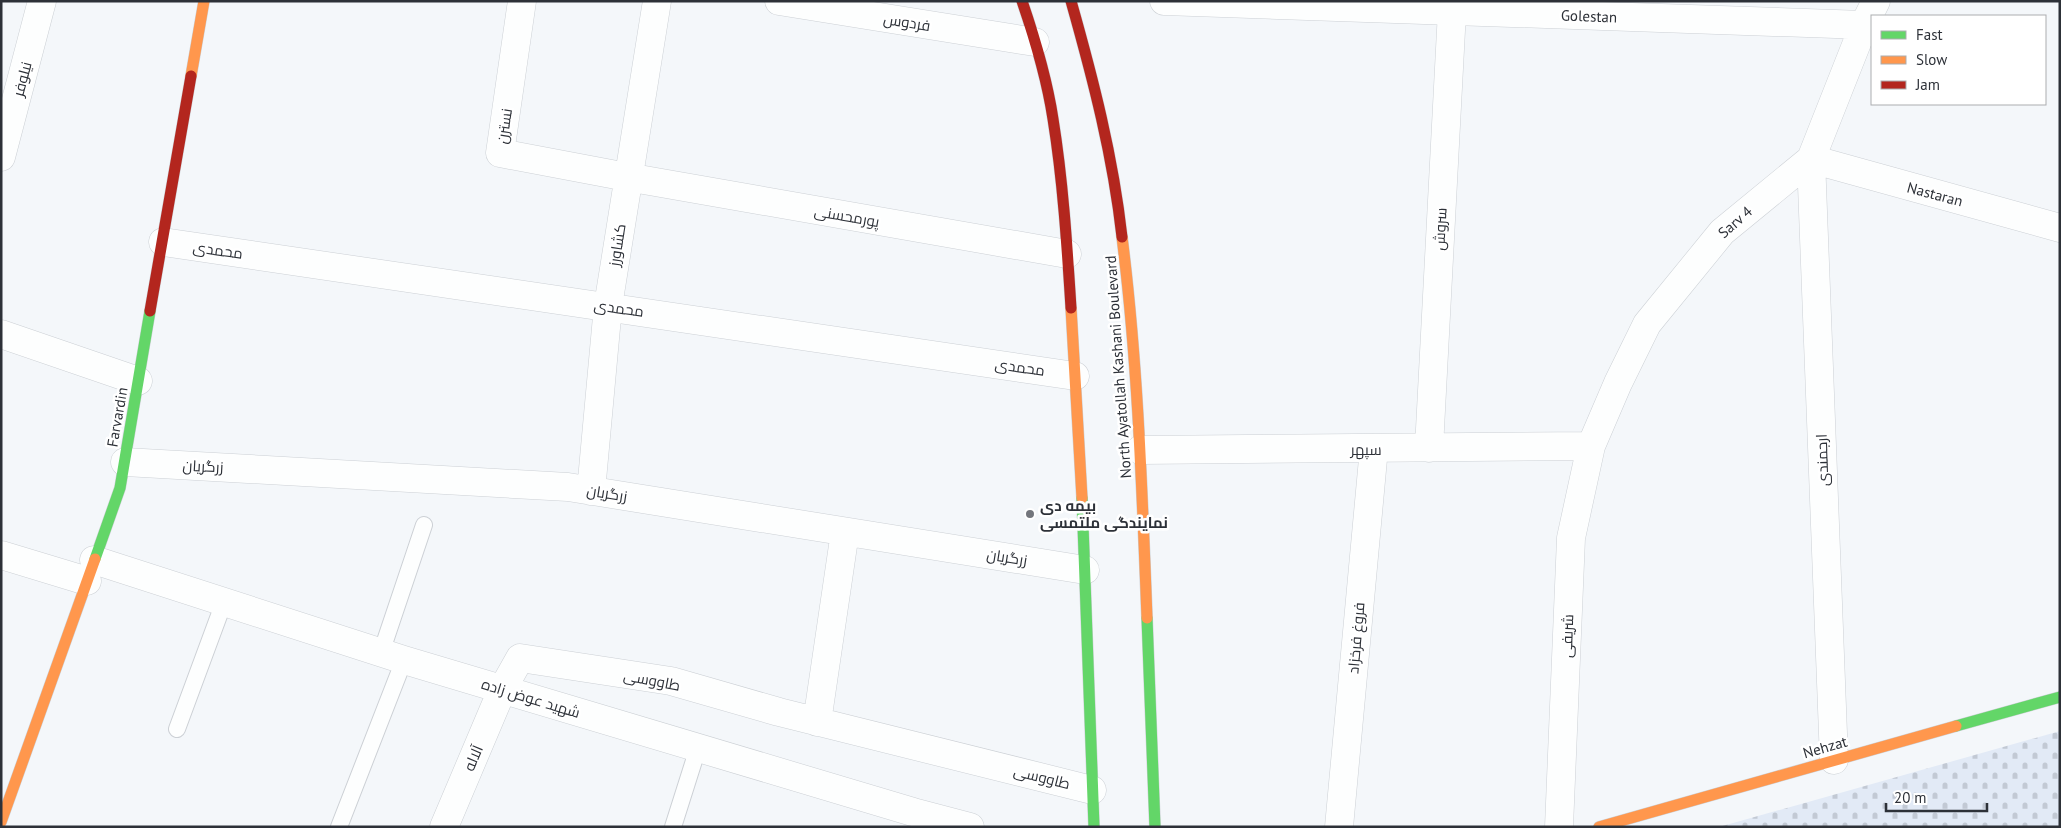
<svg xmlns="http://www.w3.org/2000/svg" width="2061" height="828" font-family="'PT Sans',Cairo,sans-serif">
<defs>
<pattern id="cemetery-stones" width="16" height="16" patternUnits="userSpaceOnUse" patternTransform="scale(1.25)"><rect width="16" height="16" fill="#e2eaf6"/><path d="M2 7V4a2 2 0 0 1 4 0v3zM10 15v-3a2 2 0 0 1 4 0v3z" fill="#c2c9d4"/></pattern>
</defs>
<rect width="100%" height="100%" fill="#f4f7fa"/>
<path fill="url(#cemetery-stones)" d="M2060,731V827H1719Z"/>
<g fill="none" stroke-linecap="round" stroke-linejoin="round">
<defs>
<path id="lane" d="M381,653L424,525
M177,729L224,602
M339,827L404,660
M673,827L698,748"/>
<path id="street" d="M522,1L500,153L627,177L1067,254
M779,1L1035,42
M1164,1L1864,25
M1,157L42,1
M163,242L1075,376
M1,334L138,381
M1429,448L1452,11
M1140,450L1591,446
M125,462L568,487L1085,570
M591,491L608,306L657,1
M1,555L87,581
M94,560L404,660L913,812L970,827
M817,722L845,532
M1834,760L1811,159L2060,228
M444,827L502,690L520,658L671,681L779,712L1092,790
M1339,827L1374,448
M1559,827L1571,538L1591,446L1618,383L1647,324L1722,232L1811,159L1864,25L1876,1"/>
<path id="fast" d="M1082,498L1094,827
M95,559L120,488L150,311
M1147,618L1155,827
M1956,726L2060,697"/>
<path id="slow" d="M191,76L204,1
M1122,237C1138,363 1142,491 1147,618
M1071,308L1082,498
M1,822L95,559
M1599,827L1956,726"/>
<path id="jam" d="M1022,1C1035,39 1047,79 1053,119C1063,181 1067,245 1071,308
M1071,1C1093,79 1113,156 1122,237
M150,311L191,76"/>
</defs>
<use href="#lane" stroke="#ccd0d5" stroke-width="18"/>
<use href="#street" stroke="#ccd0d5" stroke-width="29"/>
<use href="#fast" stroke="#ccd0d5" stroke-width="12"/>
<use href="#slow" stroke="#ccd0d5" stroke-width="12"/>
<use href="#jam" stroke="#ccd0d5" stroke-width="12"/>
<use href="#lane" stroke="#fdfefe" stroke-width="16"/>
<use href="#street" stroke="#fdfefe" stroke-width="28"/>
<use href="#fast" stroke="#63d668" stroke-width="11"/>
<use href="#slow" stroke="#ff974d" stroke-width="11"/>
<use href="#jam" stroke="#b3261e" stroke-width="11"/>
</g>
<circle fill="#73767c" stroke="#fff" stroke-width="2" cx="1030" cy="514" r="5"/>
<g text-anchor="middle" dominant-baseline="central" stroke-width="5" stroke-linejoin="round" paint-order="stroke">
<g font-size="15" fill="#2d3138" stroke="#fff">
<text transform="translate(1589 16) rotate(2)">Golestan</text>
<text transform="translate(907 22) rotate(9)">فردوس</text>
<text transform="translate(22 79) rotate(-75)">نیلوفر</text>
<text transform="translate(504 126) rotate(-81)">نسترن</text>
<text transform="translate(1935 194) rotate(15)">Nastaran</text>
<text transform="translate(847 216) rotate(10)">پورمحسنی</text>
<text transform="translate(1735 222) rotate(-41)">Sarv 4</text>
<text transform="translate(1440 229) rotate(-87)">سروش</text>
<text transform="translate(617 245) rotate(-81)">کشاورز</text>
<text transform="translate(218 250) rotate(8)">محمدی</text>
<text transform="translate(619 308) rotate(8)">محمدی</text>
<text transform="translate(1020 367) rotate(8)">محمدی</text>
<text transform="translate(1118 367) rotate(-94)">North Ayatollah Kashani Boulevard</text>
<text transform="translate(117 417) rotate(-80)">Farvardin</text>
<text x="1366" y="449">سپهر</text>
<text transform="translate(1822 460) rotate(-92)">ارجمندی</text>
<text transform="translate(203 466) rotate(3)">زرگریان</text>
<text transform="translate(607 493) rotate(9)">زرگریان</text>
<text transform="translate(1007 557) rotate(9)">زرگریان</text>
<text transform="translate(1567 636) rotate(-88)">شریفی</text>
<text transform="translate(1356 638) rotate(-85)">فروغ فرخزاد</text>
<text transform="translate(652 680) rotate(11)">طاووسی</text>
<text transform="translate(531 698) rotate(17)">شهید عوض زاده</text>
<text transform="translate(1825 747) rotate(-16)">Nehzat</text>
<text transform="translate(473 758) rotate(-67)">آلاله</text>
<text transform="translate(1042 777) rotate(14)">طاووسی</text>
</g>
<g font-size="15" font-weight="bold" fill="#2d3138" stroke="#fff" text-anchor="start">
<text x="1040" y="505">بیمه دی<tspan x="1040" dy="17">نمایندگی ملتمسی</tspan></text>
</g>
</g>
<rect width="2061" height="828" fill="none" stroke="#2d3138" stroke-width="5"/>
<rect x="1871" y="15" width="175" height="90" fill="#ffffff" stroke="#abadaf"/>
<rect x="1881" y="31" width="25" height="8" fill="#63d668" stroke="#abadaf"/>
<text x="1916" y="40" font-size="15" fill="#2d3138">Fast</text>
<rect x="1881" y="56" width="25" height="8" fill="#ff974d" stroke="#abadaf"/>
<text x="1916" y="65" font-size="15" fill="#2d3138">Slow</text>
<rect x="1881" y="81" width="25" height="8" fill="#b3261e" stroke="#abadaf"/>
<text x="1916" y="90" font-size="15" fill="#2d3138">Jam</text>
<path d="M1886 803v8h101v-8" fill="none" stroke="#2d3138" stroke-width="2.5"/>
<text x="1894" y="803" font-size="15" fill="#2d3138" stroke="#ffffff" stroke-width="4" paint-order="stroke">20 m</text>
</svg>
